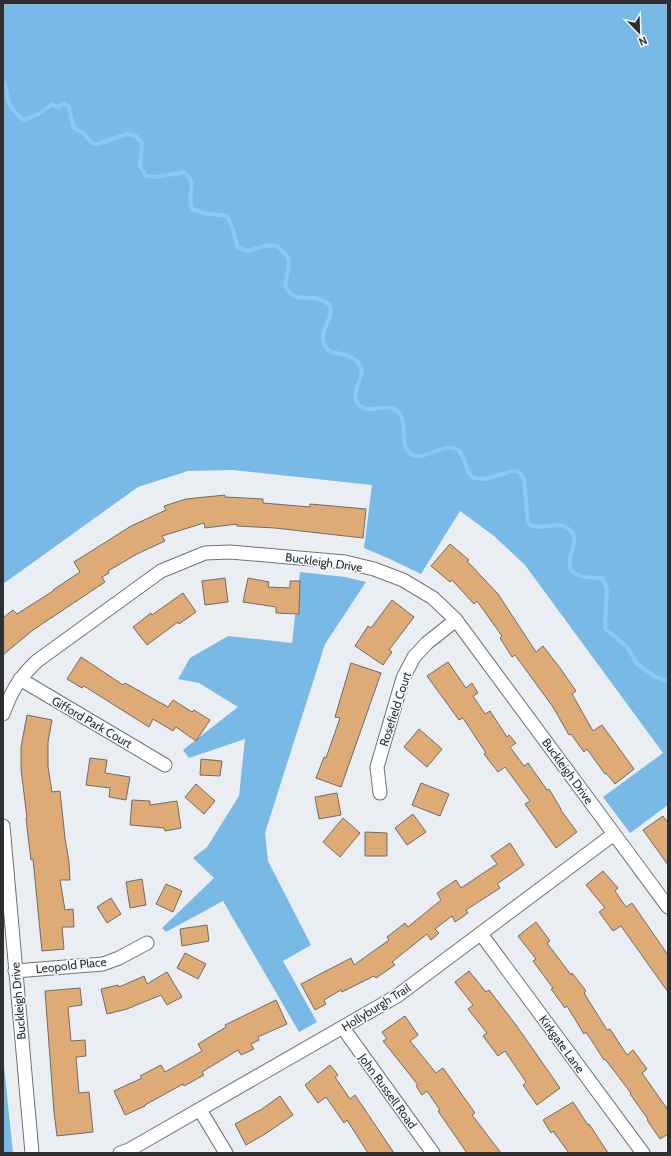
<svg xmlns="http://www.w3.org/2000/svg" width="671" height="1156" font-family="Cabin,sans-serif">
<rect width="100%" height="100%" fill="#eaeef2"/>
<path fill="#78b9e6" d="M3,3H668V805L630,833L603,797L663,753L525,565L494,536L460,511L421,574L390,559L364,548L372,485L233,470L188,471L138,487L3,584Z
M300,572L345,577L366,582L325,644L265,833L268,861L311,945L283,961L317,1022L299,1032L223,901L166,932L162,928L214,878L193,858L207,847L239,796L245,739L189,758L183,750L238,707L199,683L178,679L190,658L228,636L292,643Z
M3,1056L13,1153H3Z"/>
<g fill="none" stroke-linecap="round" stroke-linejoin="round">
<path stroke="#89c9f7" stroke-width="4" d="M3,82C7,88 7,93 8,100C10,109 17,115 24,120L39,114L52,104L58,107L64,103L69,107L73,127L84,134L92,143L98,144L127,134L136,136L142,143L140,166L146,176L157,177L184,172C199,185 186,193 192,209L203,213L227,216L233,229L238,248L248,251L268,245L277,246L288,257L289,264L285,286C296,304 303,295 318,299C323,300 326,302 330,305C334,320 320,329 323,341C323,345 328,349 330,352C336,353 345,354 351,357C377,371 345,389 359,405C368,415 383,403 394,409C412,418 396,445 412,455C425,462 446,439 459,451C464,456 465,465 468,471C469,473 471,476 473,478L485,479L513,471L519,472L524,479L528,523C538,534 557,517 571,531C583,543 557,566 578,575C585,578 595,578 602,578L607,589L605,628L628,648L637,664L654,676L668,682"/>
</g>
<path fill="#deaa75" stroke="#6f6c69" d="M225,495V497L263,499V503L310,507V504L366,509L363,538L275,528L237,526V524L205,528L204,523L162,536L165,541L137,554L108,571L109,573L102,577L105,582L33,630L3,655V618L13,610L17,614L53,591V590L80,572L74,562L131,526L166,510L164,506L186,499Z
M450,544L469,560L467,561L498,594L536,652L543,646L560,668L576,691L572,694L593,731L602,725L634,769L615,784L606,773L605,774L587,749L584,752L571,734L569,735L553,707L515,655L512,657L500,638L502,636L477,601L474,604L452,580L450,582L431,566Z
M225,578L228,602L205,605L202,581Z
M248,578L269,582L268,587L290,588V581H300L299,614L276,613V607L243,602Z
M183,593L196,612L179,624L178,622L147,645L133,627L151,613L152,615Z
M392,600L414,617L389,650L392,652L383,665L355,646L368,626L371,628Z
M81,657L123,685L125,683L168,707L173,700L192,712L194,710L210,720L196,741L176,727L173,731L153,719L149,727L84,686L82,688L67,679Z
M448,662L466,688L472,683L478,693L473,696L485,714L490,711L507,737L509,735L516,743L510,747L524,766L528,763L547,790L549,789L561,809H560L577,832L556,848L525,804L530,801L505,767L498,772L484,754L486,753L463,718L459,720L427,676Z
M351,663L381,673L341,787L316,778L324,757L326,758L340,718L335,717Z
M27,715L52,720L48,742V767L52,792L60,791L65,838L69,862L70,880H60L65,910L73,909L74,927H62L64,949L42,951L33,859L31,860L28,836L26,818H27L21,769V747Z
M419,729L442,749L427,767L404,747Z
M90,758L107,760L105,773L130,777L126,800L109,797L110,788L86,785Z
M201,759L222,761L220,776L200,775Z
M421,783L449,794L440,816L412,805Z
M196,784L215,801L204,814L185,797Z
M337,793L341,815L319,819L315,797Z
M132,800L150,801V805L177,801L181,828L165,831L164,828L130,825Z
M413,814L426,832L407,845L395,828Z
M663,816L668,823V865L643,830Z
M343,818L360,833L340,857L323,842Z
M365,832L387,833V856H365Z
M510,843L524,865L497,884L500,888L466,910L468,913L455,922L452,916L435,929L439,933L431,940L427,934L392,962L395,965L376,978L374,976L342,992L341,990L324,1000L326,1004L315,1010L301,984L351,958L354,965L389,940L387,937L405,923L408,927L441,900L437,893L456,880L461,888L497,864L491,856Z
M603,871L618,888L615,891L626,907L632,903L668,955V992L621,926L613,931L599,912L605,908L586,885Z
M142,879L146,905L130,908L126,882Z
M166,884L182,891L173,912L156,904Z
M111,898L121,914L107,923L97,907Z
M536,922L550,941L547,943L571,975L572,973L586,991L584,993L607,1030L610,1029L627,1055L633,1050L647,1069L642,1073L668,1110V1134L660,1139L647,1120L648,1119L630,1094L631,1093L605,1059L604,1060L586,1032L584,1034L567,1006L565,1008L551,989L553,988L533,961L536,959L518,936Z
M207,925L209,941L182,946L180,929Z
M185,953L206,964L198,979L177,968Z
M469,971L486,992L489,990L516,1025L560,1088L537,1105L523,1085L526,1082L505,1051L498,1056L483,1036L487,1033L468,1009L473,1005L455,982Z
M167,972L182,997L167,1005L161,995L127,1009L107,1014L101,989L118,985L119,987L144,976L147,984Z
M80,988L82,1005L68,1007L71,1041L85,1040L86,1056L76,1057L79,1093L89,1092L93,1132L57,1136L54,1112L45,991Z
M276,1000L287,1024L258,1037L259,1040L251,1044L254,1049L241,1055L238,1050L202,1072L204,1075L184,1086L183,1084L145,1105V1106L125,1115L114,1091L142,1078L140,1076L161,1065L165,1072L202,1051L198,1044L226,1027L225,1025Z
M405,1016L418,1035L410,1041L436,1073L443,1068L475,1113L472,1115L501,1153H467L438,1111L440,1110L427,1091L422,1095L416,1086L418,1085L383,1041L387,1039L382,1032Z
M330,1065L338,1075L335,1077L350,1099L355,1095L394,1153H368L347,1120L344,1123L326,1097L318,1103L305,1085Z
M280,1096L293,1115L265,1134L246,1145L235,1124L262,1109Z
M573,1102L588,1125L589,1124L608,1153H569L553,1131L551,1133L543,1120Z"/>
<g fill="none" stroke-linecap="round" stroke-linejoin="round">
<defs>
<path id="street" d="M20,679L165,765
M3,714C11,692 19,678 37,661L161,571L205,553L230,552L345,562L374,569L403,580L433,598L456,620L668,907
M380,793L377,767L403,678L414,657L427,643L456,620
M3,826L32,1153
M481,934L643,1153
M15,971L103,964L119,958L147,943
M343,1028L433,1153
M200,1110L226,1153
M120,1153L129,1150L397,996L614,834"/>
</defs>
<use href="#street" stroke="#707477" stroke-width="15"/>
<use href="#street" stroke="#fff" stroke-width="13"/>
</g>
<g text-anchor="middle" dominant-baseline="central" stroke-width="3" stroke-linejoin="round" paint-order="stroke">
<g font-size="12" fill="#2d2f30" stroke="#f8fcfe">
<text transform="translate(324 562) rotate(8)">Buckleigh Drive</text>
<text transform="translate(395 709) rotate(-72)">Rosefield Court</text>
<text transform="translate(92 722) rotate(30)">Gifford Park Court</text>
<text transform="translate(568 771) rotate(54)">Buckleigh Drive</text>
<text transform="translate(71 965) rotate(-6)">Leopold Place</text>
<text transform="translate(18 1001) rotate(-95)">Buckleigh Drive</text>
<text transform="translate(376 1007) rotate(-32)">Hollyburgh Trail</text>
<text transform="translate(562 1044) rotate(54)">Kirkgate Lane</text>
<text transform="translate(388 1091) rotate(54)">John Russell Road</text>
</g>
</g>
<rect width="671" height="1156" fill="none" stroke="#2d2f30" stroke-width="8"/>
<g transform="translate(639 32) rotate(157)" stroke="#f8fcfe" stroke-width="3" paint-order="stroke">
<path d="M0-3L7 15L0 10L-7 15Z" fill="#2d2f30"/>
<text y="-6" font-size="11" font-weight="bold" text-anchor="middle" fill="#2d2f30">N</text>
</g>
</svg>
